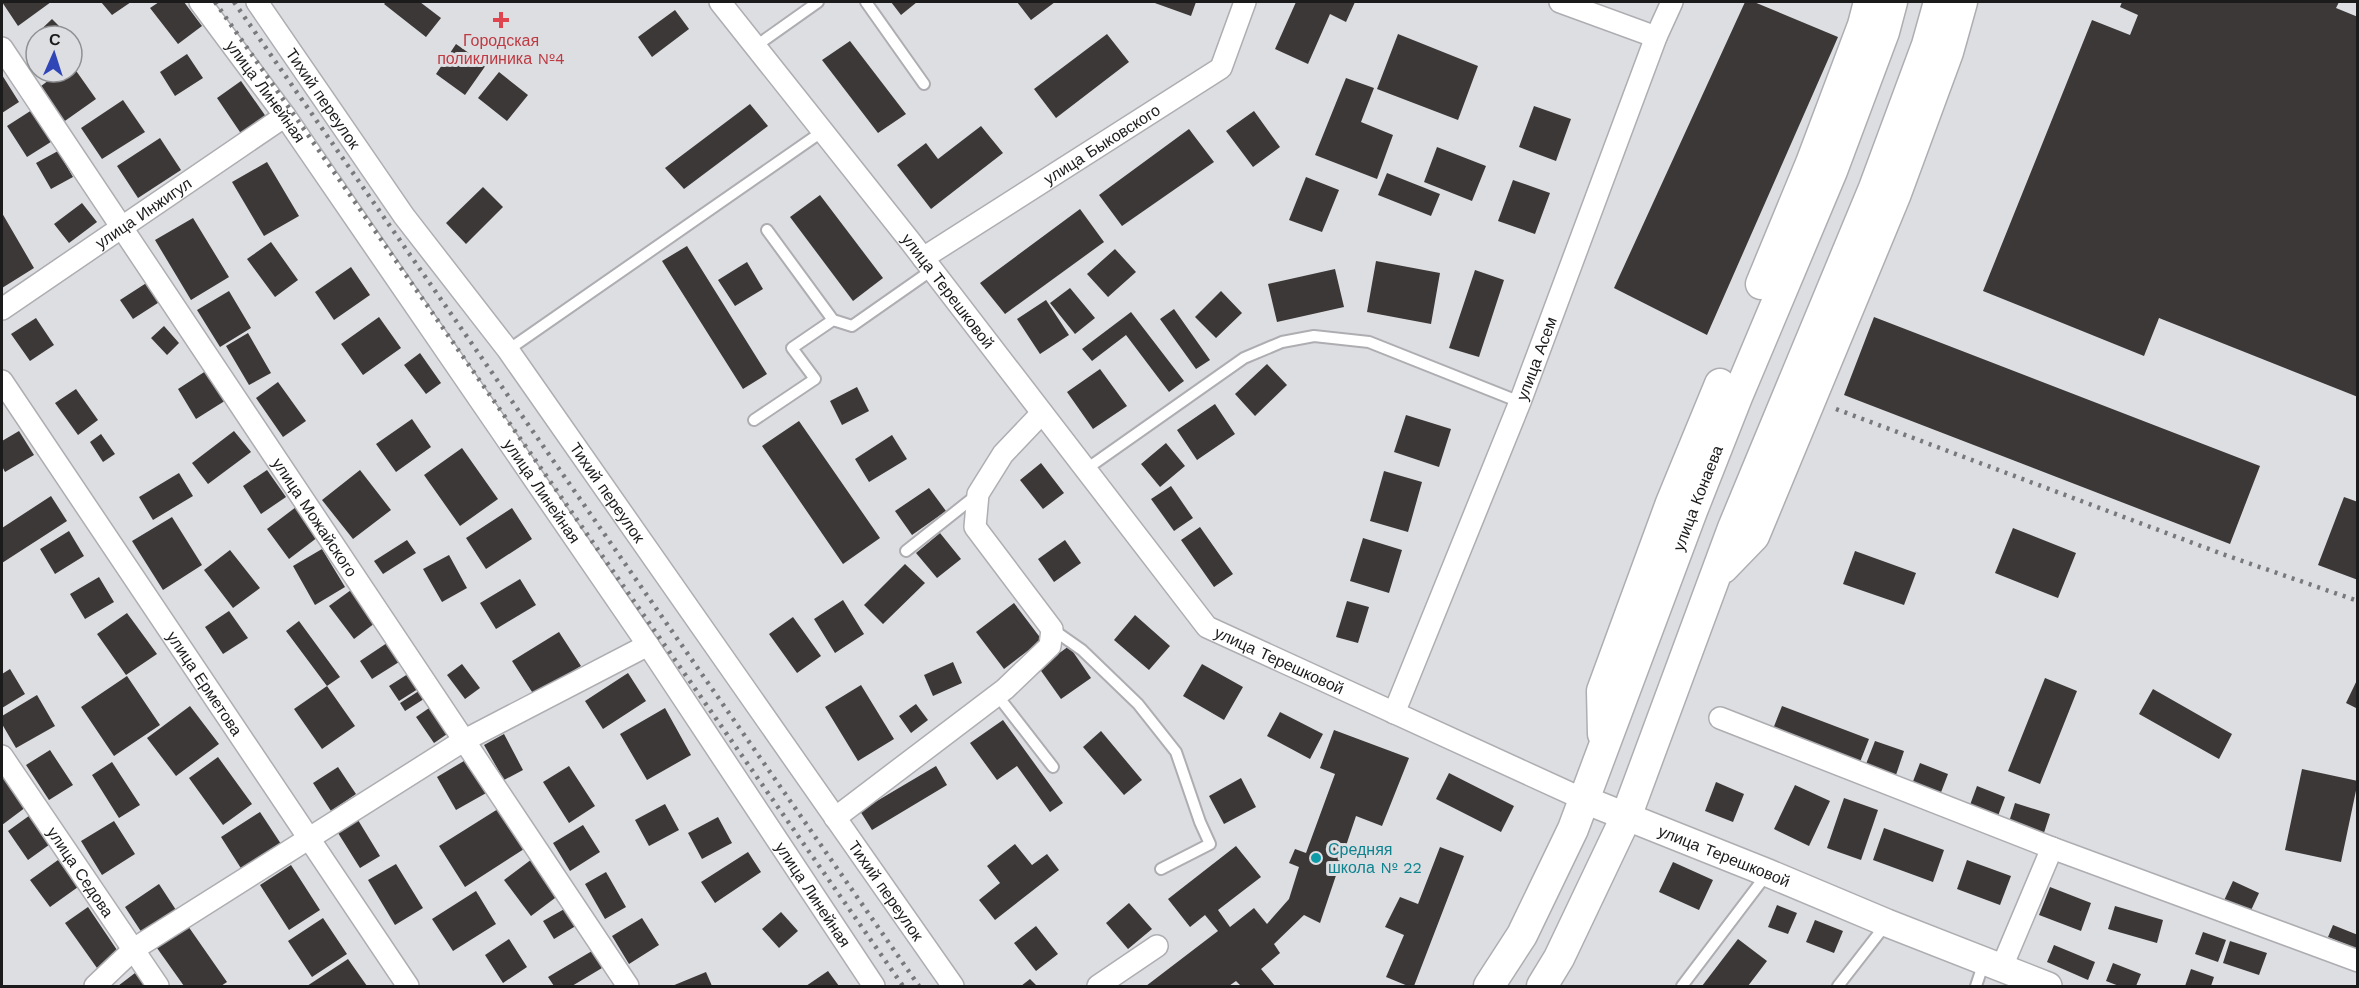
<svg xmlns="http://www.w3.org/2000/svg" width="2359" height="988" font-family="'Work Sans',sans-serif">
<rect width="100%" height="100%" fill="#dddee2"/>
<path fill="#3c3837" d="M2,2H51L18,26Z
M101,2H131L112,15Z
M159,2H184L202,26L178,44L150,8Z
M386,2H420L441,18L426,37L384,4Z
M891,2H917L901,15Z
M1017,2H1055L1031,20Z
M1152,2H1196L1191,16Z
M1296,2H1355L1346,22L1330,14L1308,64L1275,49Z
M1745,2H1754L1838,37L1707,335L1614,288Z
M2122,2H2339L2336,8L2358,17V397L2159,318L2144,356L1983,291L2092,20L2130,35L2138,15L2120,7Z
M675,10L689,29L652,57L638,37Z
M52,19L69,36H36V48L29,41Z
M1107,34L1129,62L1056,118L1034,89Z
M1398,34L1478,66L1458,120L1377,89Z
M72,39L78,45L72,51Z
M850,41L906,114L878,133L822,60Z
M456,44L486,65L465,95L436,74Z
M187,54L203,78L175,96L160,72Z
M72,65L96,99L62,123L37,89L60,72H72Z
M499,72L528,95L507,121L478,98Z
M2,75L19,102L2,113Z
M1346,78L1374,88L1361,122L1393,135L1377,179L1315,155Z
M241,81L269,121L244,138L217,98Z
M123,100L145,132L102,159L81,128Z
M750,104L768,126L684,189L665,168Z
M1534,106L1571,119L1556,161L1519,147Z
M35,108L54,140L27,157L7,126Z
M1254,111L1280,147L1253,167L1226,131Z
M981,126L1003,153L931,209L897,165L926,143L938,159Z
M1189,129L1214,162L1122,226L1099,195Z
M160,138L181,170L138,198L117,166Z
M1437,147L1486,166L1472,201L1424,182Z
M58,151L73,177L51,189L36,163Z
M267,162L299,216L264,236L232,182Z
M1387,173L1440,194L1431,216L1378,195Z
M1306,177L1339,190L1322,232L1289,220Z
M1513,180L1550,193L1535,234L1498,221Z
M483,187L503,207L466,244L446,223Z
M820,195L883,278L853,301L790,217Z
M82,203L97,222L69,243L54,224Z
M1080,209L1104,242L1005,314L980,283Z
M2,213L34,268L2,288Z
M193,218L229,277L191,300L155,240Z
M271,242L298,280L275,297L247,259Z
M687,246L767,374L743,389L662,261Z
M1115,249L1136,272L1108,297L1087,274Z
M1376,261L1440,273L1431,324L1367,312Z
M747,262L763,289L735,306L718,280Z
M351,267L370,295L334,320L315,292Z
M1335,269L1344,307L1277,322L1268,284Z
M1475,270L1504,280L1479,357L1449,348Z
M151,280L164,299L133,319L120,300Z
M1070,288L1095,318L1075,334L1050,303Z
M229,291L251,328L220,347L197,310Z
M1221,291L1242,313L1216,338L1195,317Z
M1046,300L1069,335L1040,354L1017,319Z
M1174,309L1210,360L1196,369L1160,319Z
M1131,312L1184,381L1169,392L1126,335L1092,361L1082,349Z
M379,317L401,348L363,375L341,344Z
M1874,317L2260,466L2230,544L1844,395Z
M36,318L54,345L30,361L11,334Z
M164,326L179,343L167,355L151,338Z
M248,333L271,373L249,385L226,346Z
M420,353L441,383L426,394L404,365Z
M1267,364L1287,385L1255,416L1235,394Z
M212,367L231,397L196,419L178,389Z
M1100,369L1127,406L1093,429L1067,392Z
M278,382L306,421L283,437L256,398Z
M857,387L869,411L842,425L830,401Z
M76,389L98,420L78,435L55,403Z
M1215,404L1235,434L1197,460L1177,430Z
M1406,415L1451,429L1439,467L1394,452Z
M412,419L431,447L396,472L376,444Z
M799,421L880,538L843,564L762,446Z
M19,431L34,455L5,472L2,466V441Z
M234,431L251,452L208,484L192,463Z
M101,434L115,454L103,462L90,442Z
M892,435L907,459L869,482L855,459Z
M1166,443L1185,466L1160,487L1141,464Z
M462,448L498,499L460,526L424,475Z
M1041,463L1064,493L1043,509L1020,480Z
M267,470L286,497L261,514L243,486Z
M360,470L391,510L353,539L322,500Z
M1384,471L1422,482L1408,532L1370,521Z
M179,473L193,496L153,520L139,497Z
M1171,486L1193,518L1174,531L1151,499Z
M929,488L946,511L912,535L895,511Z
M51,496L67,521L2,563V528Z
M2344,497L2358,502V580L2318,565Z
M296,507L318,537L289,559L267,529Z
M512,508L532,539L486,569L466,538Z
M172,517L202,565L163,590L132,541Z
M1200,527L1233,574L1214,587L1181,540Z
M2013,528L2076,553L2058,598L1995,573Z
M69,531L84,556L55,574L40,549Z
M940,533L961,559L937,578L916,553Z
M1363,538L1402,550L1389,593L1350,581Z
M407,540L416,553L383,574L374,561Z
M1065,540L1081,563L1054,582L1038,559Z
M322,549L345,587L315,605L293,566Z
M230,550L260,588L233,608L204,570Z
M1855,551L1916,573L1904,605L1843,584Z
M449,555L467,588L442,602L423,569Z
M905,564L925,583L883,624L864,605Z
M99,577L114,602L85,619L70,594Z
M520,579L536,605L496,629L480,603Z
M351,590L375,623L354,639L329,606Z
M843,600L864,634L835,653L814,619Z
M1347,601L1369,607L1358,643L1336,637Z
M1014,603L1042,640L1004,669L976,632Z
M229,611L248,638L223,654L205,627Z
M127,613L157,654L126,675L97,634Z
M1135,615L1170,646L1149,670L1114,640Z
M793,617L821,656L797,673L769,634Z
M299,621L340,677L327,686L286,631Z
M559,632L581,666L534,695L512,661Z
M387,643L399,662L372,679L360,661Z
M1069,646L1091,678L1061,699L1039,668Z
M953,662L962,683L933,696L924,675Z
M462,664L480,688L465,699L447,675Z
M1202,664L1243,687L1224,720L1183,696Z
M10,669L25,694L2,708V674Z
M411,672L421,687L399,701L389,686Z
M628,673L646,701L603,729L585,701Z
M127,676L160,725L114,756L81,707Z
M2045,678L2077,691L2040,784L2008,771Z
M2358,678V709L2346,703Z
M861,685L894,739L858,761L825,707Z
M327,686L355,726L322,749L294,709Z
M422,689L427,697L405,711L400,703Z
M2153,689L2232,734L2219,759L2139,714Z
M37,695L55,726L16,748L2,724V716Z
M916,704L928,720L911,733L899,716Z
M190,706L219,744L176,776L147,738Z
M432,706L450,732L434,743L416,717Z
M1782,706L1869,739L1860,762L1773,729Z
M665,708L691,755L647,780L620,734Z
M1280,712L1323,734L1310,759L1267,736Z
M1003,720L1063,803L1050,812L1017,766L997,780L970,743Z
M1334,730L1409,758L1382,826L1356,816L1320,923L1304,915L1274,944L1280,953L1261,969L1275,986H1241L1236,981L1229,986H1146L1218,931L1205,915L1190,927L1168,899L1236,846L1261,877L1218,910L1230,927L1254,908L1267,924L1289,899L1299,867L1289,863L1295,849L1306,853L1335,774L1320,768Z
M1101,731L1142,780L1124,795L1083,747Z
M504,734L523,770L504,780L484,745Z
M1875,741L1904,751L1896,775L1866,764Z
M50,750L73,785L49,800L26,765Z
M218,757L252,804L223,825L189,778Z
M469,758L488,792L456,810L437,777Z
M112,762L140,805L119,818L92,775Z
M1920,763L1948,774L1940,795L1912,784Z
M569,766L595,806L569,823L543,782Z
M936,766L947,785L872,830L860,811Z
M338,767L356,794L331,811L313,783Z
M2302,769L2358,781L2341,862L2285,850Z
M2,772L26,807L2,825Z
M1449,773L1514,806L1501,832L1436,799Z
M1241,778L1256,807L1224,824L1209,796Z
M1716,782L1744,794L1733,822L1705,811Z
M1795,785L1830,801L1809,846L1774,829Z
M1977,786L2005,797L1995,824L1967,813Z
M1844,798L1878,810L1861,860L1827,848Z
M2015,803L2050,814L2042,839L2007,828Z
M665,804L679,830L649,846L635,820Z
M498,809L524,849L465,887L439,846Z
M260,812L283,847L244,873L221,837Z
M33,813L53,842L28,860L8,831Z
M718,817L732,843L702,859L688,833Z
M358,820L380,856L360,868L338,833Z
M114,821L135,854L102,875L81,841Z
M583,825L600,852L570,871L553,843Z
M1884,828L1944,850L1933,882L1873,860Z
M1015,844L1032,865L1047,854L1059,870L995,920L979,900L1000,883L987,866Z
M1440,847L1464,856L1414,986H1408L1386,977L1404,935L1385,927L1400,897L1418,904Z
M748,852L761,872L715,903L701,882Z
M532,859L559,895L531,916L504,880Z
M58,860L78,887L50,907L30,880Z
M1967,860L2011,876L2000,905L1957,889Z
M1673,862L1713,880L1699,910L1659,892Z
M396,864L423,908L395,925L368,880Z
M291,865L320,910L289,930L260,885Z
M606,872L626,907L605,919L585,884Z
M2233,881L2259,893L2247,919L2221,907Z
M159,884L176,910L142,933L125,907Z
M2050,887L2091,903L2081,931L2039,915Z
M476,891L496,924L453,951L432,919Z
M1129,903L1152,929L1128,949L1106,923Z
M1777,905L1797,913L1788,934L1768,927Z
M2115,906L2163,920L2157,943L2108,929Z
M88,907L119,953L97,968L65,923Z
M568,907L579,924L554,939L543,921Z
M781,912L798,931L779,948L762,929Z
M323,918L347,954L312,977L288,941Z
M642,918L659,945L629,964L612,936Z
M1815,920L1843,931L1834,953L1806,942Z
M2333,925L2358,935V949L2328,937Z
M188,926L227,982L221,986H184L157,948Z
M1036,926L1058,954L1036,971L1014,943Z
M2203,932L2226,940L2218,962L2195,954Z
M509,939L527,967L503,983L485,955Z
M1738,939L1767,961L1748,986H1702Z
M2230,941L2267,953L2259,975L2223,963Z
M2054,945L2095,962L2088,980L2047,962Z
M592,951L602,968L572,986H554L548,977Z
M348,959L367,986H307Z
M2113,963L2141,974L2136,986H2119L2106,981Z
M2191,969L2214,977L2211,986H2185Z
M828,971L839,986H806Z
M706,972L712,986H672Z
M135,973L146,986H118Z
M1030,979L1037,986H1021Z"/>
<g fill="none" stroke-linecap="round" stroke-linejoin="round">
<defs>
<path id="service" d="M866,2L924,84
M756,46L818,2
M767,230L833,320L852,326L932,270
M508,350L823,131
M754,420L815,379L792,348L833,320
M1085,470L1244,358L1282,342L1314,336L1369,342L1520,402
M906,551L978,494
M1052,629L1082,650L1138,704L1176,752L1200,822L1210,844L1161,869
M997,695L1053,767
M1682,986L1767,874
M1838,986L1887,923
M1976,986L1984,962"/>
<g id="minor">
<path id="s1" d="M200,2L285,116L648,645L874,986"/>
<path id="s2" d="M257,2L404,216L508,350L953,986"/>
<path id="s3" d="M720,2L910,241L1207,627L1585,800"/>
<path d="M1560,2L1656,37"/>
<path id="s4" d="M2,48L628,986"/>
<path id="s5" d="M923,258L1221,68L1245,2"/>
<path id="s6" d="M2,309L285,116"/>
<path id="s7" d="M2,381L408,986"/>
<path id="s8" d="M1394,713L1520,402L1656,37L1672,2"/>
<path d="M1720,718L2052,848L2358,961"/>
<path id="s9" d="M2,756L158,986"/>
<path d="M835,818L1005,689L1050,646L1052,629L975,527L978,494L1003,454L1042,413"/>
<path d="M2001,969L2052,848"/>
<path d="M95,986L134,949L463,741L648,645"/>
<path d="M1098,986L1157,946"/>
</g>
<g id="tertiary">
<path id="s10" d="M1585,800L1768,873L1887,923L2048,986"/>
</g>
<g id="secondary">
<path d="M1761,284L1811,163L1863,25L1869,2"/>
<path d="M1723,568L1754,536L1895,196L1948,52L1962,2"/>
<path d="M1603,734L1602,691L1671,503L1720,384"/>
<path id="s11" d="M1489,986L1522,935L1573,829L1692,511L1737,397L1832,171L1884,32L1892,2"/>
<path d="M1542,986L1559,958L1626,817L1733,528L1874,188L1927,45L1939,2"/>
</g>
</defs>
<use href="#service" stroke="#aeaeb2" stroke-width="14"/>
<use href="#minor" stroke="#aeaeb2" stroke-width="24"/>
<use href="#tertiary" stroke="#aeaeb2" stroke-width="30"/>
<use href="#secondary" stroke="#aeaeb2" stroke-width="33"/>
<use href="#service" stroke="#fff" stroke-width="10"/>
<use href="#minor" stroke="#fff" stroke-width="21"/>
<use href="#tertiary" stroke="#fff" stroke-width="27"/>
<use href="#secondary" stroke="#fff" stroke-width="30"/>
<path stroke="#78797b" stroke-width="4.5" stroke-dasharray="3 6" stroke-linecap="butt" d="M215,2L903,986
M234,2L919,986
M1836,409L2225,555L2358,601"/>
</g>
<path fill="#e0444e" stroke="#dddee2" stroke-width="2" d="M498 11h6v6h6v6h-6v6h-6v-6h-6v-6h6z"/>
<circle fill="#0f9aa8" stroke="#dddee2" stroke-width="2" cx="1316" cy="858" r="6"/>
<g text-anchor="middle" dominant-baseline="central" stroke-width="6" stroke-linejoin="round" paint-order="stroke">
<g font-size="16" fill="#be3a42" stroke="#dddee2">
<text x="501" y="40">Городская<tspan x="501" dy="18">поликлиника №4</tspan></text>
</g>
<g font-size="16" fill="#1b1b1c" stroke="#dddee2">
<text stroke="none"><textPath href="#s1" startOffset="111">улица Линейная</textPath></text>
<text stroke="none"><textPath href="#s2" startOffset="117">Тихий переулок</textPath></text>
<text stroke="none"><textPath href="#s5" startOffset="212">улица Быковского</textPath></text>
<text stroke="none"><textPath href="#s6" startOffset="171">улица Инжигул</textPath></text>
<text stroke="none"><textPath href="#s3" startOffset="368">улица Терешковой</textPath></text>
<text stroke="none"><textPath href="#s8" startOffset="382">улица Асем</textPath></text>
<text stroke="none"><textPath href="#s1" startOffset="597">улица Линейная</textPath></text>
<text stroke="none"><textPath href="#s2" startOffset="603">Тихий переулок</textPath></text>
<text stroke="none"><textPath href="#s11" startOffset="532">улица Конаева</textPath></text>
<text stroke="none"><textPath href="#s4" startOffset="564">улица Можайского</textPath></text>
<text stroke="none"><textPath href="#s3" startOffset="872">улица Терешковой</textPath></text>
<text stroke="none"><textPath href="#s7" startOffset="364">улица Ерметова</textPath></text>
<text stroke="none"><textPath href="#s10" startOffset="150">улица Терешковой</textPath></text>
<text stroke="none"><textPath href="#s9" startOffset="140">улица Седова</textPath></text>
<text stroke="none"><textPath href="#s2" startOffset="1089">Тихий переулок</textPath></text>
<text stroke="none"><textPath href="#s1" startOffset="1083">улица Линейная</textPath></text>
</g>
<g font-size="16" fill="#0d838f" stroke="#dddee2" text-anchor="start">
<text x="1328" y="849">Средняя<tspan x="1328" dy="18">школа № 22</tspan></text>
</g>
</g>
<rect width="2359" height="988" fill="none" stroke="#1b1b1c" stroke-width="6"/>
<g transform="translate(54 54) rotate(3)"><circle r="28" fill="#dddee2" stroke="#8f9093" stroke-width="1.5"/>
<path d="M0-4.5L10 22L0 15L-10 22Z" fill="#3046b7"/>
<text y="-9" font-size="16" font-weight="bold" text-anchor="middle" fill="#1b1b1c">С</text>
</g>
</svg>
